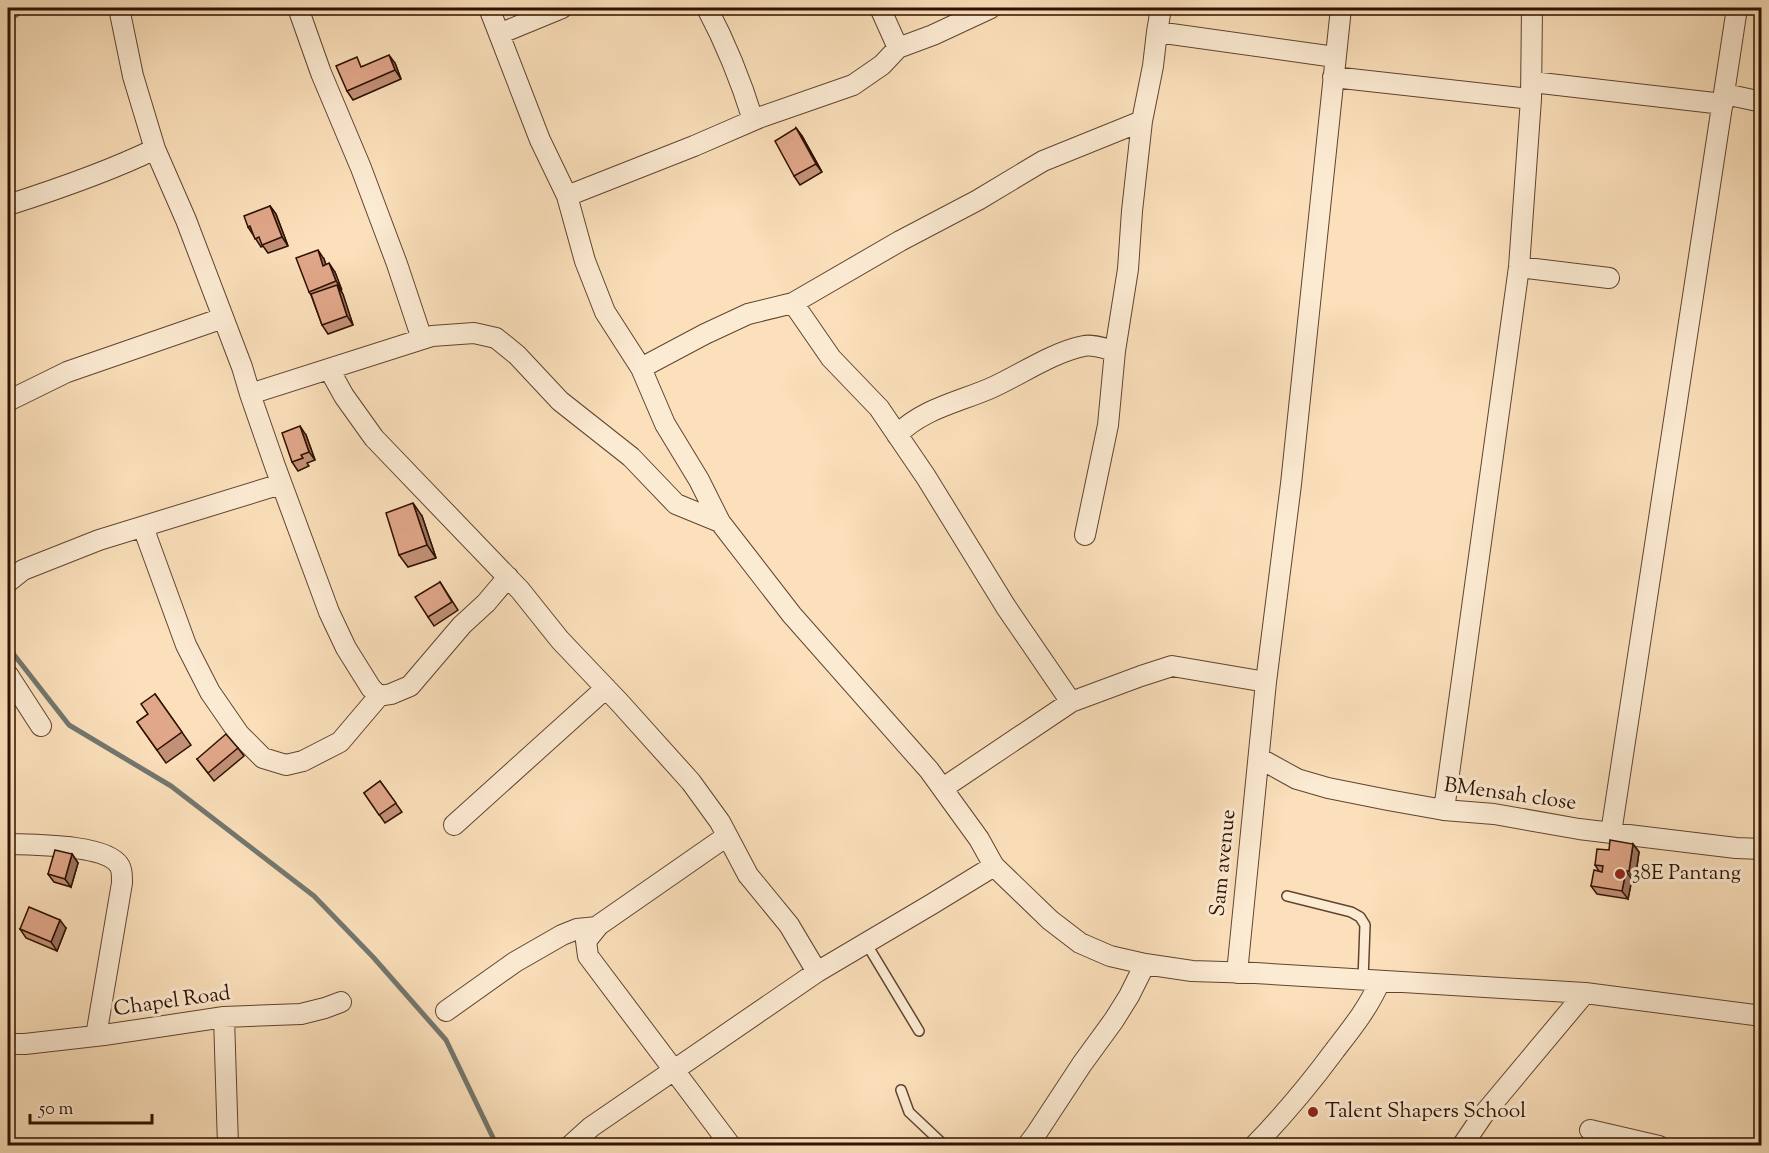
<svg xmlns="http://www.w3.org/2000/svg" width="1769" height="1153" font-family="'Sorts Mill Goudy',serif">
<rect width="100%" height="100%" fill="#fbe0bb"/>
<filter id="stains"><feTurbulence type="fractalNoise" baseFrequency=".00333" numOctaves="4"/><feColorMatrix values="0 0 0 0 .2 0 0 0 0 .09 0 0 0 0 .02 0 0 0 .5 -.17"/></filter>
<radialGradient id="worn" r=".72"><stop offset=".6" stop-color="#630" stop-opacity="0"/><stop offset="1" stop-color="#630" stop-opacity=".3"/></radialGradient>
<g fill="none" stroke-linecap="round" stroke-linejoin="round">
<path stroke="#73776f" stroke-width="5" d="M8,647L69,725L171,786L314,896L373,957L446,1040L497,1146"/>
<defs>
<path id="service" d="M1287,896L1351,912L1360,917L1365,925L1363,980
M866,943L919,1031
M901,1090L909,1112L945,1146"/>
<path id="minor" d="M119,8L133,76L155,149L186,220L242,367L250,394L275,466L329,612L346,648L371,688L379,696L391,694L410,686L462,625L486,603L508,577
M298,8L321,73L361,168L397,264L422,339
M489,8L540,140L567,196L585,261L605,312L641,368L665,424L699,480L720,522
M707,8C726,44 741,81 753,120
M880,8L898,48
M8,9L11,8
M1157,32L1335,57
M499,34L562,8
M1333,77L1531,99
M1532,82L1723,104
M1725,94L1762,102
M567,196L694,146L761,117L853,85L882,65L898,48L933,35L991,8
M8,205C58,189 108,172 155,149
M1519,267L1609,278
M793,303L831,358L879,408L926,477L1006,607L1071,702
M641,368L705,334L748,314L793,303L900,241L978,200L1043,161L1142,121
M329,369L344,396L374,438L520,590L560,640L620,703L691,782L720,822L748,875L789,925L817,972
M250,394L432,336L474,333L496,338L517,355L560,401L631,457L676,504L720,522L792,615L929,770L979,839L994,866L1050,920L1080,943L1110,956L1145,964L1192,971L1255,973L1585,993L1762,1016
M8,401L67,372L223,318
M897,435C922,409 959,402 991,388C1020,375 1053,352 1084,346C1093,344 1106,349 1115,351
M143,527L186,645L210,692L239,734L263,758L286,765L303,761L340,742L379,696
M1085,535L1108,425L1115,351L1128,269L1132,211L1142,121L1153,66L1157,32L1161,8
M8,582L23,570L99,540L281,484
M8,675L41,726
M1259,758L1297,779L1328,788L1388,800L1444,810L1494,814L1579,829L1736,848L1762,849
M943,788L1071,702L1141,676L1172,666L1266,682
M1444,810L1519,267L1531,99L1532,8
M454,825L606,688
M1611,833L1737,8
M727,836L599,925L586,941L588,956L731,1146
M8,844C32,845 105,844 119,865C122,869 122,877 122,883L96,1036
M1237,973L1266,682L1291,484L1341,8
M446,1011L515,962L562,935L577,929L597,927
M224,1017L228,1146
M8,1044H25L104,1035L224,1017L301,1014L325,1008L341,1002
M1590,1130L1659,1146
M570,1146L591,1127L817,972L932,904L994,866
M1027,1146L1036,1134L1082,1064L1114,1020L1129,996L1145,964
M1254,1146C1283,1116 1310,1084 1335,1050C1352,1028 1369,1007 1380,981
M1462,1146L1483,1115L1585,993
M1761,1146L1762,1145"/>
</defs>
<use href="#service" stroke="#604430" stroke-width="12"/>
<use href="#minor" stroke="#604430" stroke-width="22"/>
<use href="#service" stroke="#fcebd3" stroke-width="9"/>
<use href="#minor" stroke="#fcebd3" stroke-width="20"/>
</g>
<path fill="#c29077" stroke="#2d1001" stroke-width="1.5" d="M322,8H335L325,12Z
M395,63L401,79L353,100L347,91L363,66Z
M796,128L802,136L822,172L800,185L794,176Z
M270,206L276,214L288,246L268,253L263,246L261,247L248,227Z
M324,259L326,265L335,272L353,325L328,334L322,325L311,295L309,292Z
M306,435L315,460L307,463L309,466L298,471L292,462Z
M422,516L436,558L408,567L399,555Z
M440,582L458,610L434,626L428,617Z
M155,694L191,745L166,763L137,722L148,714Z
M238,748L244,756L214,781L197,759Z
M380,781L402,812L385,823L364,793Z
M1633,844L1639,852L1635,880L1632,879L1628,899L1597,894L1591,886L1599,871L1595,865L1609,850Z
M72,854L78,863L71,887L54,882L48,874Z
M66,928L57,951L26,938L20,929Z"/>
<path fill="#9e7561" stroke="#2d1001" stroke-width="1.5" d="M389,55L395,63L401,79L395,70Z
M796,128L802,136L822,172L816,164Z
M270,206L276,214L288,246L282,237Z
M318,250L324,259L329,274L323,266Z
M329,263L335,272L342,290L336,281Z
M337,285L343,294L353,325L347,316Z
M300,426L306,435L315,460L309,452Z
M413,503L422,516L436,558L427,545Z
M1633,844L1639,852L1635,880L1629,871Z
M72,854L78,863L71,887L65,879Z
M1626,871L1632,879L1628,899L1622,891Z
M60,920L66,928L57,951L51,942Z"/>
<path fill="#e1a78a" stroke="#2d1001" stroke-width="1.5" d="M389,55L395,70L347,91L336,66L357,57L361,67Z
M796,128L816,164L794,176L775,141Z
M270,206L282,237L262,245L259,237L255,239L250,226L248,227L244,216Z
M318,250L323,266L329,263L336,281L309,292L296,258Z
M337,285L347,316L322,325L311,294Z
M300,426L309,452L301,455L303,458L292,462L282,433Z
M413,503L427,545L399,555L386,513Z
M440,582L452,602L428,617L415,597Z
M155,694L182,732L157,750L137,722L148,714L141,704Z
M226,734L238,748L208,773L197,759Z
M380,781L396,803L379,815L364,793Z
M1610,840L1633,844L1629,871H1626L1622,891L1591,886L1594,870L1602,872L1603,866L1595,865L1597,849L1609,850Z
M55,850L72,854L65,879L48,874Z
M29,907L60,920L51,942L20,929Z"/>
<g fill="#8f2418" stroke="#fcebd3" stroke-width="2">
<circle cx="1620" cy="874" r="6"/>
<circle cx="1313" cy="1112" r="6"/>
</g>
<g text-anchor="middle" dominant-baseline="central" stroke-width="6" stroke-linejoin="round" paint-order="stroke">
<g font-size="21" fill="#2d1001" stroke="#fcebd3">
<text transform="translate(1510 795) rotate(8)">BMensah close</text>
<text transform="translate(1224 863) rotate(-84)">Sam avenue</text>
<text transform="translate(172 1002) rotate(-8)">Chapel Road</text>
</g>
<g font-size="21" fill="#2d1001" stroke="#fcebd3" text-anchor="start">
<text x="1632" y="874">38E Pantang</text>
<text x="1325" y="1112">Talent Shapers School</text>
</g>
</g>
<rect width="1769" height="1153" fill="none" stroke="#fbe0bb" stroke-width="30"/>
<rect x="9" y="9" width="1751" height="1135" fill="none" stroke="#2d1001" stroke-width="3"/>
<rect x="15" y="15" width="1739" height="1123" fill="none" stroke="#2d1001" stroke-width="1.5"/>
<path d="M30 1114v9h122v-9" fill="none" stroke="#2d1001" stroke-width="3"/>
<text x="39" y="1114" font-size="18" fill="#2d1001" stroke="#fcebd3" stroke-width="4.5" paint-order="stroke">50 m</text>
<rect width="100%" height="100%" filter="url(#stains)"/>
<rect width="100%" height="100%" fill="url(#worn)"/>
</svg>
